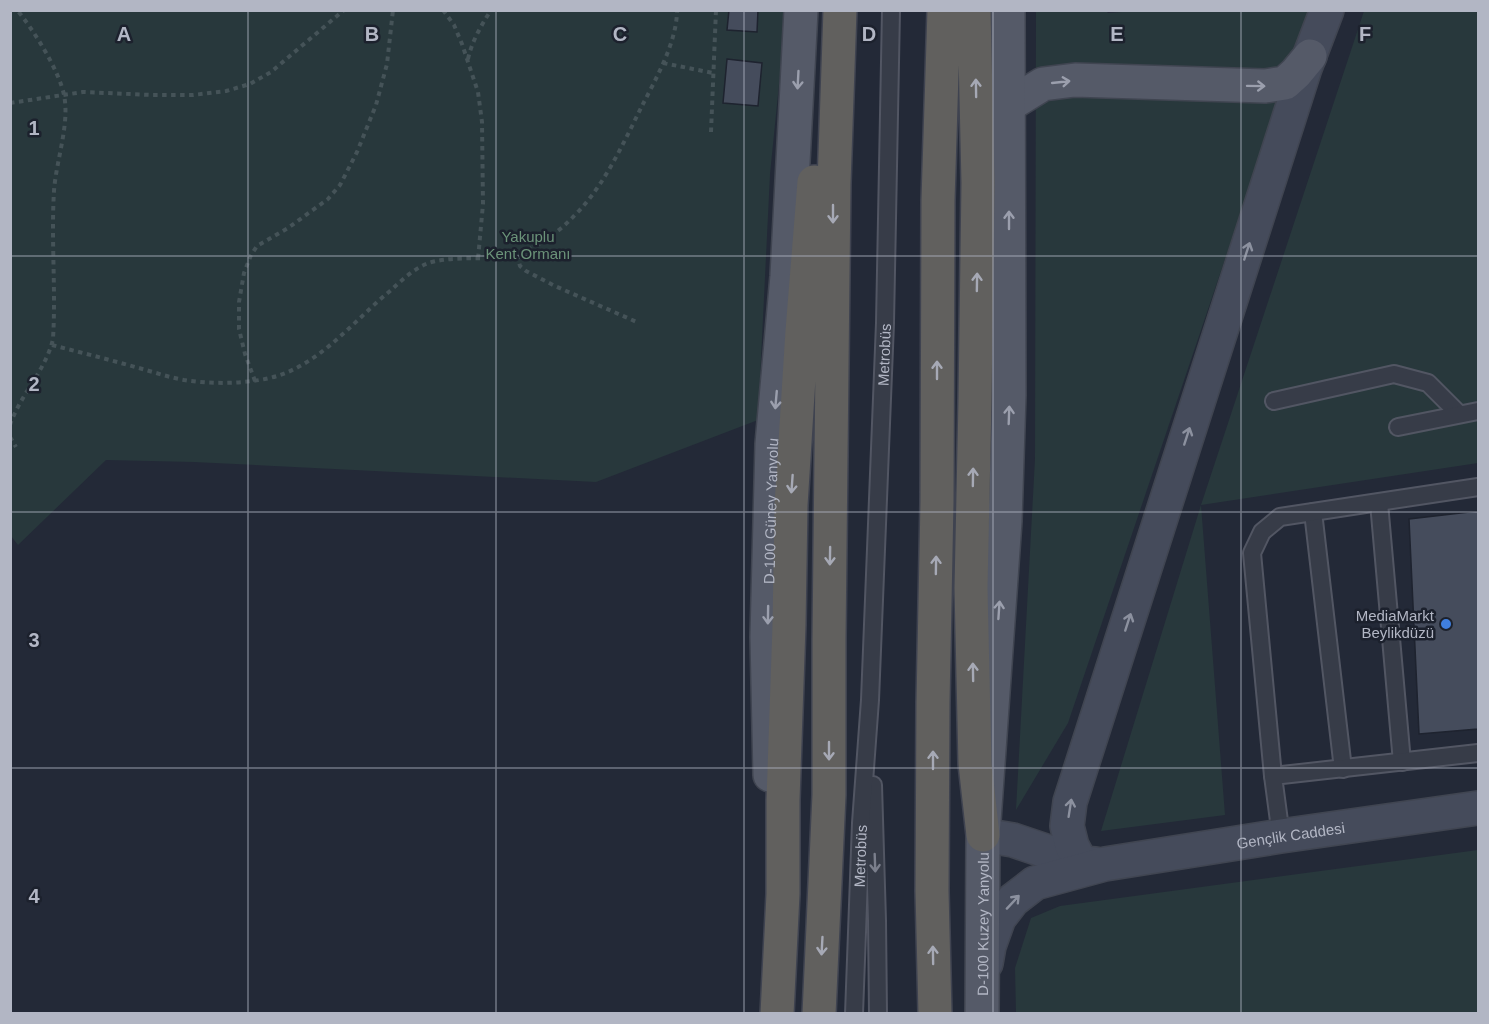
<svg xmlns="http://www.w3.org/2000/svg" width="1489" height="1024" font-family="Helvetica,sans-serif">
<rect width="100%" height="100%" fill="#232937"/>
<path fill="#28383c" d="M1105,10L1108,13L1149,10L1309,11L1068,723L1016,810L1035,459L1036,11Z
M11,11H785L786,15L770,174L758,420L596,482L194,462L106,460L18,545L11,536Z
M1364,11H1478V463L1201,505L1225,815L1101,831L1201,505Z
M1478,850V1013H1016L1015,968L1031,918L1060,906Z"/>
<path fill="#454c5c" stroke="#1e232f" stroke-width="1.5" d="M729,10H758L757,32L727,30Z
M727,59L762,63L758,106L723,103Z
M1478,511V729L1419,734L1409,519Z"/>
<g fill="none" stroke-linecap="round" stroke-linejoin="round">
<defs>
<g id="service">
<path d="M1274,401L1394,374L1428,383L1459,414"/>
<path d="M1398,427L1478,411"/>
<path d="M1379,503L1402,762"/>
<path d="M1313,512L1343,769"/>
<path d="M1273,776L1252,553L1262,532L1280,517L1478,487"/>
<path d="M873,785L877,921L878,1014"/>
<path d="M1281,836L1273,776L1478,753"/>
<path id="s1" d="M854,1014L861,823L870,700L885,323L891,10"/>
</g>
<g id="secondary">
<path d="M983,835L1013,840L1081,863L1095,864"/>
<path d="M1081,863L1072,846L1067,826L1070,802L1305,68L1327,10"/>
<path id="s2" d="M986,963L989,946L999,918L1013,900L1035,883L1105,864L1281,836L1478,808"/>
</g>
<g id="primary">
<path d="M1009,105L1043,84L1075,80L1265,86L1285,83L1296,73L1310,56"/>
<path id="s3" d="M770,775L767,637L772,444L787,276L801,10"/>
<path id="s4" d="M982,1014L983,835L1005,521L1009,395L1008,10"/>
</g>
<path id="trunk" d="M974,10L978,183L975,401L971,588L975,764L983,835
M777,1014L783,894V800L789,625L791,505L802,331L814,182
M819,1014L829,795V639L834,183L840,10
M935,1014L932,891L933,702L937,502L938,200L944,10"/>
</defs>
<use href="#service" stroke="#525663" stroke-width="20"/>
<use href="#secondary" stroke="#404551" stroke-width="36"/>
<use href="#primary" stroke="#404551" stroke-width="36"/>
<use href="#trunk" stroke="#3f4350" stroke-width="36"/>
<path stroke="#455358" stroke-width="4" stroke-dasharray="4.5 4.5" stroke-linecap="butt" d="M443,10L454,25L462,44L478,92L482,122L483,204L478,259
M468,59C472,41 481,26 491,10
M663,63L713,73
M10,103L83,92L152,95H193L226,91L250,84L271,72L344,10
M711,132L716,10
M517,255L520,266L526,271L555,286L639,323
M52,345C79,352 107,359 135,367C151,371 167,377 184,380C210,384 239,384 265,379C317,369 351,323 390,291C401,281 412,270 426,264C445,256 486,259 508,258C531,251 556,235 573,217C603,188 622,146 641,108C655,80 677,43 677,10
M255,381L245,354L239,329V302L244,273L251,255L257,246L288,228L328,199L340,185L357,152L376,105L387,64L393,10
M10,425C20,395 46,370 53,339C56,289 51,240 54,191C56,161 70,124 64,95C59,70 33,29 17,10
M10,437L16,447"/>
<use href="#service" stroke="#373c48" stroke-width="16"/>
<use href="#secondary" stroke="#454b5b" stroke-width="33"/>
<use href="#primary" stroke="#555a68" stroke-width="33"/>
<use href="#trunk" stroke="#61605e" stroke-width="33"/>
</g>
<defs><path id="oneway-shaft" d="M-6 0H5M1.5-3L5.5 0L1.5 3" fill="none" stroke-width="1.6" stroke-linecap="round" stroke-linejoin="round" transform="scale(1.5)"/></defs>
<g stroke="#9b9fad">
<use href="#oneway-shaft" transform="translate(798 80) rotate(93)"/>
<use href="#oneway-shaft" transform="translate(1061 82) rotate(-6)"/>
<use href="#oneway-shaft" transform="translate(1256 86) rotate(1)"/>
<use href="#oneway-shaft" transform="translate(1009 220) rotate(-90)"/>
<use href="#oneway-shaft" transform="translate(776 400) rotate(95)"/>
<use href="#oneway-shaft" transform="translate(1009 415) rotate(-88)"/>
<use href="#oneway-shaft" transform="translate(999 610) rotate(-86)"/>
<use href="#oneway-shaft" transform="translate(768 615) rotate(91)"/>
</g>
<g stroke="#a6a9b5">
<use href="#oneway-shaft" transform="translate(976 88) rotate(-91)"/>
<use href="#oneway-shaft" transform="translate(833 214) rotate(90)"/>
<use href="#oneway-shaft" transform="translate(977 282) rotate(-89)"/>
<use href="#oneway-shaft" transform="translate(937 370) rotate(-90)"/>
<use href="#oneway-shaft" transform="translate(973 477) rotate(-89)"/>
<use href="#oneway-shaft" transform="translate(792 484) rotate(94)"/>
<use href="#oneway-shaft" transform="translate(830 556) rotate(91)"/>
<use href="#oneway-shaft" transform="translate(936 565) rotate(-89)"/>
<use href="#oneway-shaft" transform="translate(973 672) rotate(-91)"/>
<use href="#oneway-shaft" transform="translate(829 751) rotate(90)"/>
<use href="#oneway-shaft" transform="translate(933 760) rotate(-90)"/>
<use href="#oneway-shaft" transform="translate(822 946) rotate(93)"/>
<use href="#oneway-shaft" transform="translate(933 955) rotate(-91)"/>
</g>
<g stroke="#8c919f">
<use href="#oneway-shaft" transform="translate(1247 251) rotate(-72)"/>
<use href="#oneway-shaft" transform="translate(1187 436) rotate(-72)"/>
<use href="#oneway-shaft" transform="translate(1128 622) rotate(-72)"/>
<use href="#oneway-shaft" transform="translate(1070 808) rotate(-81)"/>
<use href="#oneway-shaft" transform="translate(1013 902) rotate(-47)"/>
</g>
<use stroke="#7b7f8c" href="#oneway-shaft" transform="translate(875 863) rotate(88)"/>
<path fill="none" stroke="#b2b6c4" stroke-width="1.5" stroke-opacity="0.55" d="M248,10V1014M496,10V1014M744,10V1014M993,10V1014M1241,10V1014M10,256H1478M10,512H1478M10,768H1478"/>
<circle fill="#3f7fe0" stroke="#1c212d" stroke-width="2" cx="1446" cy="624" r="6"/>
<g text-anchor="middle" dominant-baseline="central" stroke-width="5" stroke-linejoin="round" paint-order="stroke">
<g font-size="15" fill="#6b9379" stroke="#1c212d">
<text x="528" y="236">Yakuplu<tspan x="528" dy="17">Kent Ormanı</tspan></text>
</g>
<g font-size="15" fill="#b2b6c4" stroke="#1c212d">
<text stroke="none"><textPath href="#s1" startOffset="660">Metrobüs</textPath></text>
<text stroke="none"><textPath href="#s3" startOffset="264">D-100 Güney Yanyolu</textPath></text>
<text stroke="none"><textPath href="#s2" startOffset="358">Gençlik Caddesi</textPath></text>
<text stroke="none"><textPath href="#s1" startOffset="158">Metrobüs</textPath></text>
<text stroke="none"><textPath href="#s4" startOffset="90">D-100 Kuzey Yanyolu</textPath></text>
</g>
<g font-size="15" fill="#b2b6c4" stroke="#1c212d" text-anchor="end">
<text x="1434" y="615">MediaMarkt<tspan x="1434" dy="17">Beylikdüzü</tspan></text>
</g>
</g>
<g font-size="20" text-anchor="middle" font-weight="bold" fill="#b2b6c4" stroke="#1c212d" stroke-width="5" stroke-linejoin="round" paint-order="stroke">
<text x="124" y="41">A</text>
<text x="372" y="41">B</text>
<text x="620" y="41">C</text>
<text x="869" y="41">D</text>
<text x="1117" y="41">E</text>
<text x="1365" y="41">F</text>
<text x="34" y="135">1</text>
<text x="34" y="391">2</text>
<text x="34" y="647">3</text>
<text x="34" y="903">4</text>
</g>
<rect width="1489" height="1024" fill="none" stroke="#b2b6c4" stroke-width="24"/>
</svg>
